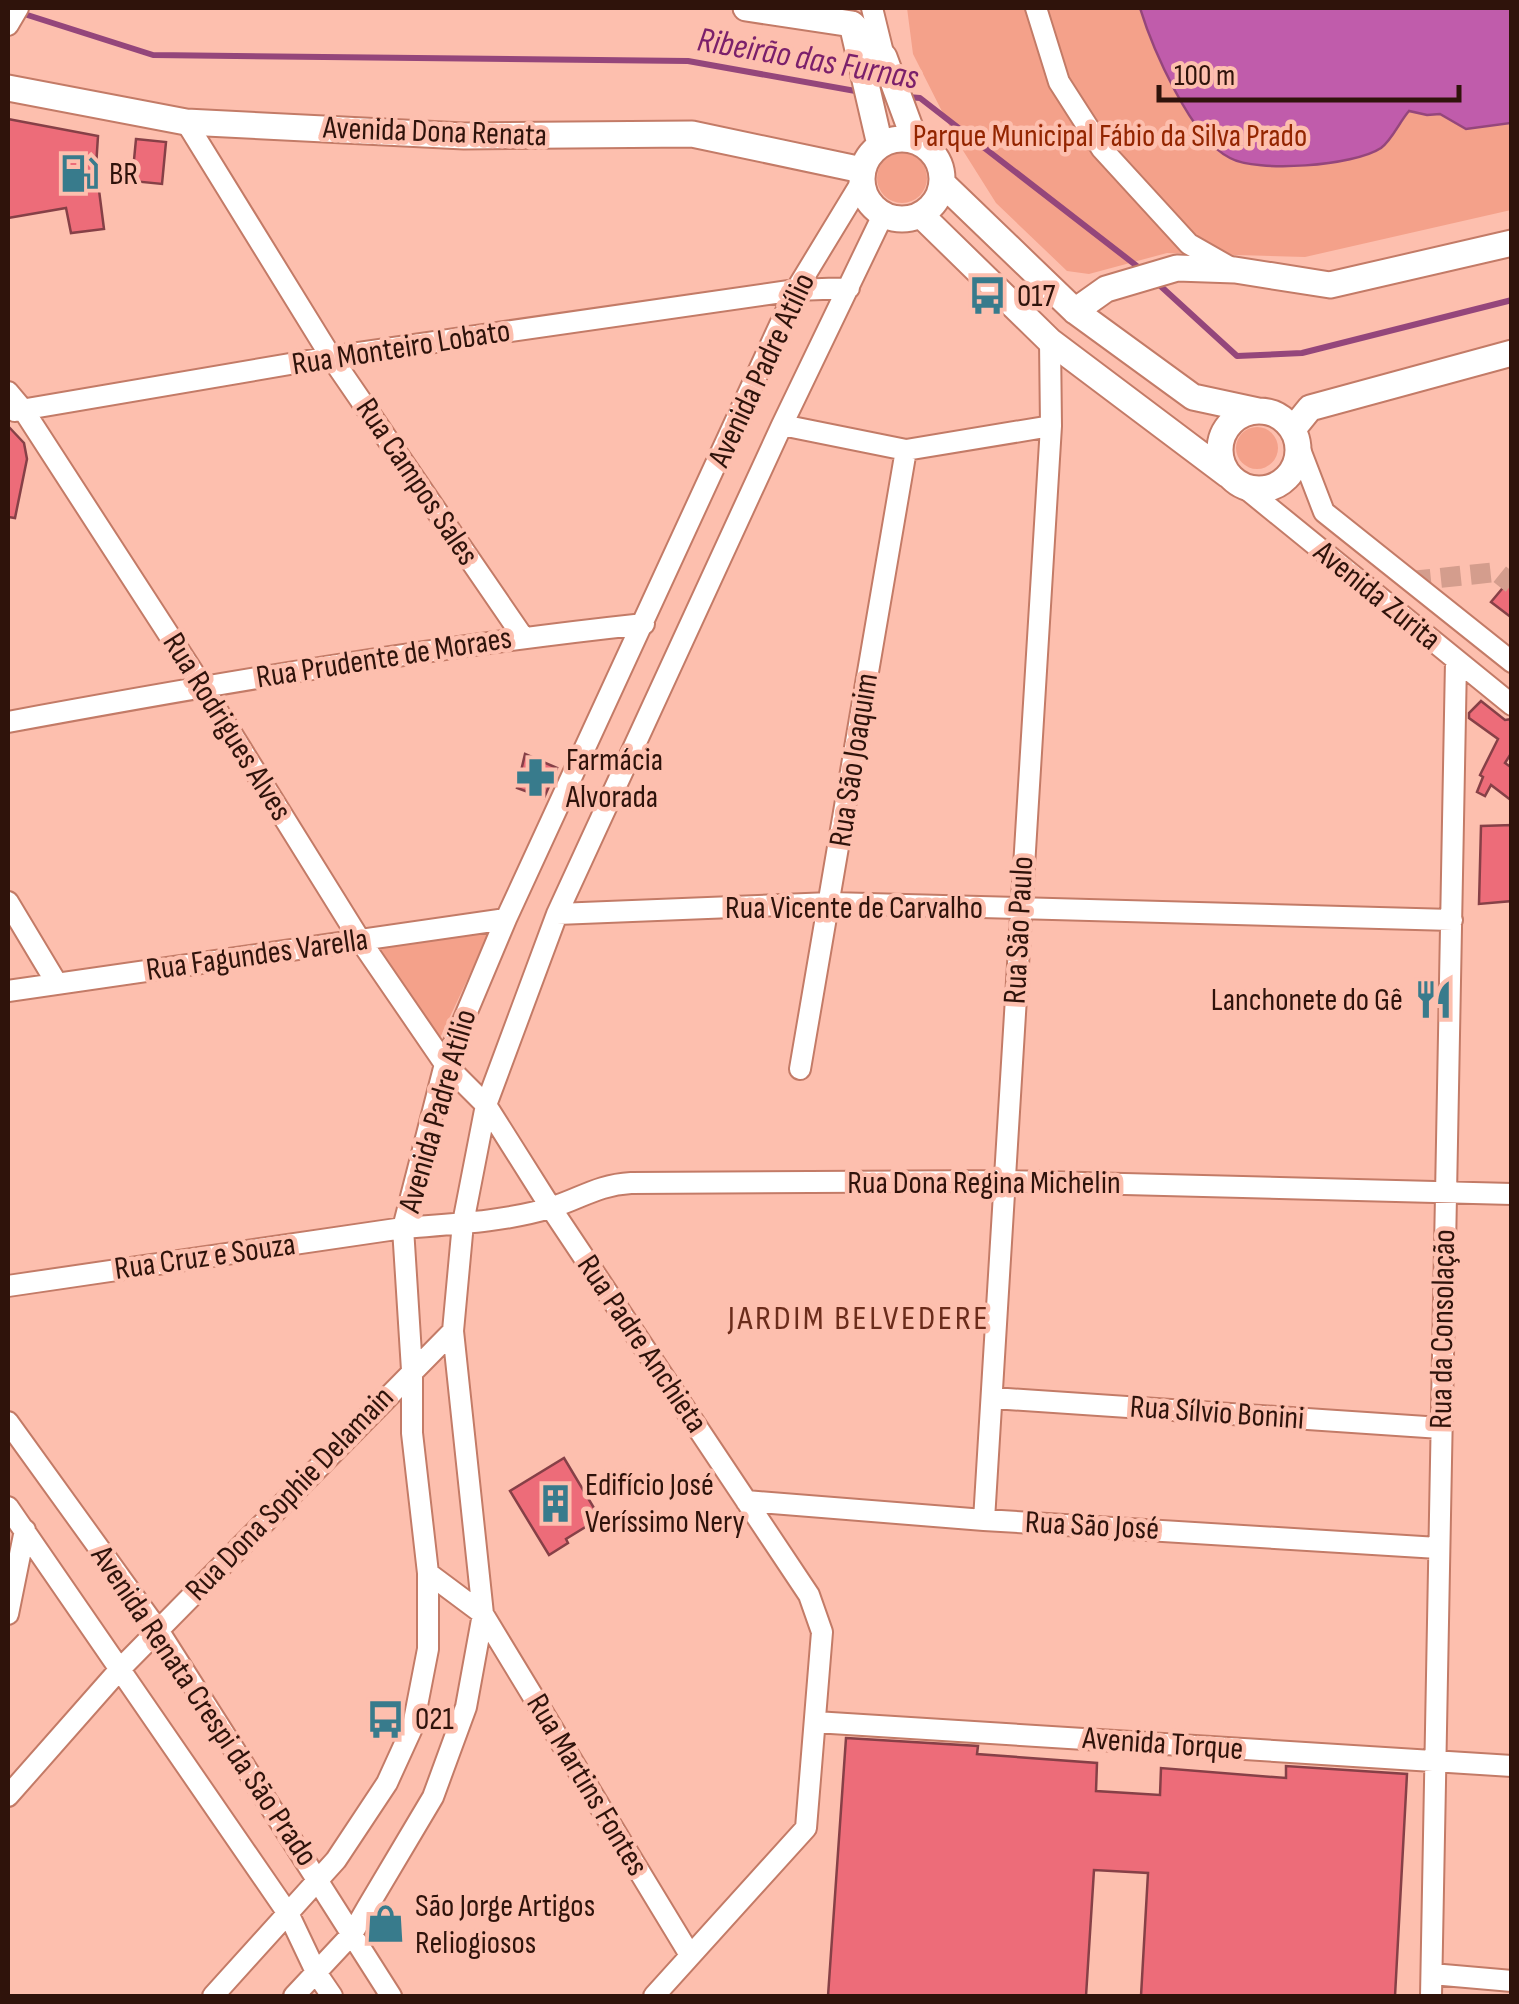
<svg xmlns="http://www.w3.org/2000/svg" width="1519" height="2004" font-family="'Sofia Sans Condensed',sans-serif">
<rect width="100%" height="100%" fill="#fdbfae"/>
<path fill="#f4a18a" d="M907,8H1511V210L1305,257L1167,253L1089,274L1067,271L996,203L957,141L913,54Z
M877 178a25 25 0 1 1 50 0a25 25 0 1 1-50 0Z
M1236 448a21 21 0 1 1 42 0a21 21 0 1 1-42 0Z
M491,929L440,1038L375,945Z"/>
<path fill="#c05cab" stroke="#94467b" stroke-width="2.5" d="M1140,8H1511V123L1466,129L1440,114L1427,115L1409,111C1400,121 1392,140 1381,148C1354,166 1257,173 1230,158C1191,139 1152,47 1140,8Z"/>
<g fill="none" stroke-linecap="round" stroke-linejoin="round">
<path stroke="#94467b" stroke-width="6" d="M18,12L153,55L688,61L861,92
M908,97L920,98L1142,270
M1155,281L1237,356L1302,353L1512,300"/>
</g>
<path fill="#ed6c79" stroke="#864047" stroke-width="2.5" d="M8,119L98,136L96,167L104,229L71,233L66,208L8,218Z
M136,139L166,142L162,184L132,181Z
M8,426L24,443L27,459L15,518L8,517Z
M1512,577V618L1491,602Z
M1481,701L1505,720L1512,719V752L1505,763L1512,768V801L1491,785L1485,796L1477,792L1483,777L1480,775L1498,739L1469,718V713Z
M525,754L557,768L544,798L517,788Z
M1512,825V901L1479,904L1481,826Z
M564,1458L600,1518L566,1539L568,1543L549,1555L510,1491Z
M846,1738L978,1746L977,1754L1097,1763L1096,1791L1160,1795L1161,1768L1286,1778V1766L1407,1774L1395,1996H1141L1148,1873L1094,1870L1086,1996H828Z"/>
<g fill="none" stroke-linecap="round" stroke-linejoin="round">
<path stroke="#d49d8d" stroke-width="20" stroke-dasharray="20 10" stroke-linecap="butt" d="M1411,581L1497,572L1512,584"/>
<defs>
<path id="minor" d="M872,8L884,57
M1036,8L1059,82L1102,149L1189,244L1233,269
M8,25L18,8
M186,122L331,357L523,637
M8,392L24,411L202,686L360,940L445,1064L486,1105L551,1208L809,1595L822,1632L806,1828L654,1996
M15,411L331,357L796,290L849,288
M782,425L906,450L1051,426
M1299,447L1324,512L1512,662
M1244,487L1512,705
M8,722C219,683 431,647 644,624
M8,902L56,982
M557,914L831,903L1452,920
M8,991L506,919
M800,1069L906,450
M8,1286L403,1228C451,1224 503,1222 550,1208C580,1199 597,1185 631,1183L1004,1181L1512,1194
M993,1398L1441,1428
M8,1422L158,1630L391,1996
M746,1501L984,1520L1438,1548
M8,1507L289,1915L317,1974L332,1996
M984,1520L1051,426L1050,341
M428,1573L483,1614L690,1955
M8,1614L25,1530
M815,1722L1512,1766
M8,1796L120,1669L453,1331
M1432,1974L1512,1981
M213,1996L336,1860L387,1783L413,1726L428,1649V1573L412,1433V1370L403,1228L445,1064L506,919L796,290L861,183
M294,1996L352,1934L367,1908L433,1797L466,1707L483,1614L453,1331L463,1223L486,1105L557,914L782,425L883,215
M1431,1996L1456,661"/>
<path id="major" d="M746,8L852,24L884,57L915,141
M852,24L880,145
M8,88L186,122L464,136L692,134L862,170
M862 179a40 40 0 1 1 80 0a40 40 0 1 1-80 0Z
M942,183L1075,311L1193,397L1258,411
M921,215L1050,341L1228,475
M1075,311L1106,289L1177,268L1235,270L1330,285L1512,243
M1220 450a39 39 0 1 1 78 0a39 39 0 1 1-78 0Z
M1293,429L1310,408L1512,353"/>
</defs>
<use href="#minor" stroke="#c37b67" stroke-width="24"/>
<use href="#major" stroke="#c37b67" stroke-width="29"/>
<use href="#minor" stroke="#fff" stroke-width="20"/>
<use href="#major" stroke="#fff" stroke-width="25"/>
</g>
<defs>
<symbol id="fuel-bare" viewBox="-9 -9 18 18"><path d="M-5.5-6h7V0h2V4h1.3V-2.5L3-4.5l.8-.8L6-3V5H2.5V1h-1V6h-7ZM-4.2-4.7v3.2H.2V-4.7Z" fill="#387b8c" stroke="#fdbfae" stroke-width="2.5" paint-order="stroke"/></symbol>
<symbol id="bus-bare" viewBox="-9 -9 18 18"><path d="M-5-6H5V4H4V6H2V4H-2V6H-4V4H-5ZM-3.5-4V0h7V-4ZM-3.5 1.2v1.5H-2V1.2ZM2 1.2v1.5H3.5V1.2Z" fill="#387b8c" stroke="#fdbfae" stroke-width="2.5" paint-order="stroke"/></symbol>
<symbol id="pharmacy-bare" viewBox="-9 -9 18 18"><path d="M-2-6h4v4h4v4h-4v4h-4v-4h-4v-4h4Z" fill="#387b8c" stroke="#fdbfae" stroke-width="2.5" paint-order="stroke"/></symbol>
<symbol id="restaurant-bare" viewBox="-9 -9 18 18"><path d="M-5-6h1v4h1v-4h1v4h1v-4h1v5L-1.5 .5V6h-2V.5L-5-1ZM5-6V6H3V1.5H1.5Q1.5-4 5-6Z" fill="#387b8c" stroke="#fdbfae" stroke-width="2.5" paint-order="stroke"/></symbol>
<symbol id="building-bare" viewBox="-9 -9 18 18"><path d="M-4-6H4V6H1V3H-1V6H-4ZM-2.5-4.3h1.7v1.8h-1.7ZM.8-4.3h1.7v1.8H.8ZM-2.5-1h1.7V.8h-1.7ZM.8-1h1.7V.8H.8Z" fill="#387b8c" stroke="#fdbfae" stroke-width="2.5" paint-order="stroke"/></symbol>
<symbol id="shop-bare" viewBox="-9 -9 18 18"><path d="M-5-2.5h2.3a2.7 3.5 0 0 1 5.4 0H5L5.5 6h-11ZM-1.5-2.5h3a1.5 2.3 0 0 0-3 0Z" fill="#387b8c" stroke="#fdbfae" stroke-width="2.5" paint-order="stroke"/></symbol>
</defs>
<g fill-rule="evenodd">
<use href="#fuel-bare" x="52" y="146" width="55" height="55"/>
<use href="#bus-bare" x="960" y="268" width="55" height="55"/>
<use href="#pharmacy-bare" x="508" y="750" width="55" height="55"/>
<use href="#restaurant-bare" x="1406" y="972" width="55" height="55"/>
<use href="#building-bare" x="528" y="1476" width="55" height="55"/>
<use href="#bus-bare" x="358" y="1692" width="55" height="55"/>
<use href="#shop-bare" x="358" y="1896" width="55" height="55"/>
</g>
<g text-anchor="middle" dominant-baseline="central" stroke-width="9" stroke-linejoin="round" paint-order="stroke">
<g font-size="32" fill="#2f130b" stroke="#fdbfae">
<text transform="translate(435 132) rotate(2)">Avenida Dona Renata</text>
<text transform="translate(401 348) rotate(-9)">Rua Monteiro Lobato</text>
<text transform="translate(762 370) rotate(-65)">Avenida Padre Atílio</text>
<text transform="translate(417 482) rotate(56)">Rua Campos Sales</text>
<text transform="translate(1377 596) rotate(39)">Avenida Zurita</text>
<text transform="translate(384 658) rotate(-9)">Rua Prudente de Moraes</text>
<text transform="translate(227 727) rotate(58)">Rua Rodrigues Alves</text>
<text transform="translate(854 760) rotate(-81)">Rua São Joaquim</text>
<text x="854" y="908">Rua Vicente de Carvalho</text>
<text transform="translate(1019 930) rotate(-87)">Rua São Paulo</text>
<text transform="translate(257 955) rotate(-8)">Rua Fagundes Varella</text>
<text transform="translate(438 1111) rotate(-74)">Avenida Padre Atílio</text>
<text x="984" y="1183">Rua Dona Regina Michelin</text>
<text transform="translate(205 1257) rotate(-8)">Rua Cruz e Souza</text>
<text transform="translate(1443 1329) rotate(-89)">Rua da Consolação</text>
<text transform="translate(642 1344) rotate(56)">Rua Padre Anchieta</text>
<text transform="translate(1217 1413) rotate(4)">Rua Sílvio Bonini</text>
<text transform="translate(290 1494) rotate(-46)">Rua Dona Sophie Delamain</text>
<text transform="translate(1092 1526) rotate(3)">Rua São José</text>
<text transform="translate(204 1706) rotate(56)">Avenida Renata Crespi da São Prado</text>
<text transform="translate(1163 1744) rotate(4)">Avenida Torque</text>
<text transform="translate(587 1785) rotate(59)">Rua Martins Fontes</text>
</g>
<g font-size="32" fill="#932500" stroke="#fdbfae">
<text x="1110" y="136">Parque Municipal Fábio da Silva Prado</text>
</g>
<g font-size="32" fill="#2f130b" stroke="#fdbfae" text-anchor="start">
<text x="109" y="174">BR</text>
<text x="1017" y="296">017</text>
<text x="566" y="760">Farmácia<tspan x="566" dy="37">Alvorada</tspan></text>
<text x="1403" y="1000" text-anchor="end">Lanchonete do Gê</text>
<text x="585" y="1485">Edifício José<tspan x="585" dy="37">Veríssimo Nery</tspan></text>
<text x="415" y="1719">021</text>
<text x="415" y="1906">São Jorge Artigos<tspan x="415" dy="37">Reliogiosos</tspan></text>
</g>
<g font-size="35" font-style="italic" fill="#7b206b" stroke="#fdbfae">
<text transform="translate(808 59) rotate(10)">Ribeirão das Furnas</text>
</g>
<g font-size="35" letter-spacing="2.5" fill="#6b2c1b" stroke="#fdbfae">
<text x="859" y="1318">JARDIM BELVEDERE</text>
</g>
</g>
<rect width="1519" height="2004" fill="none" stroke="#2f130b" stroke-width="20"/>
<path d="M1159 85v15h300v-15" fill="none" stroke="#2f130b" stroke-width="5"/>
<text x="1174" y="85" font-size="30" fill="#2f130b" stroke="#fdbfae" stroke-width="8" paint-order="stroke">100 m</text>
</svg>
